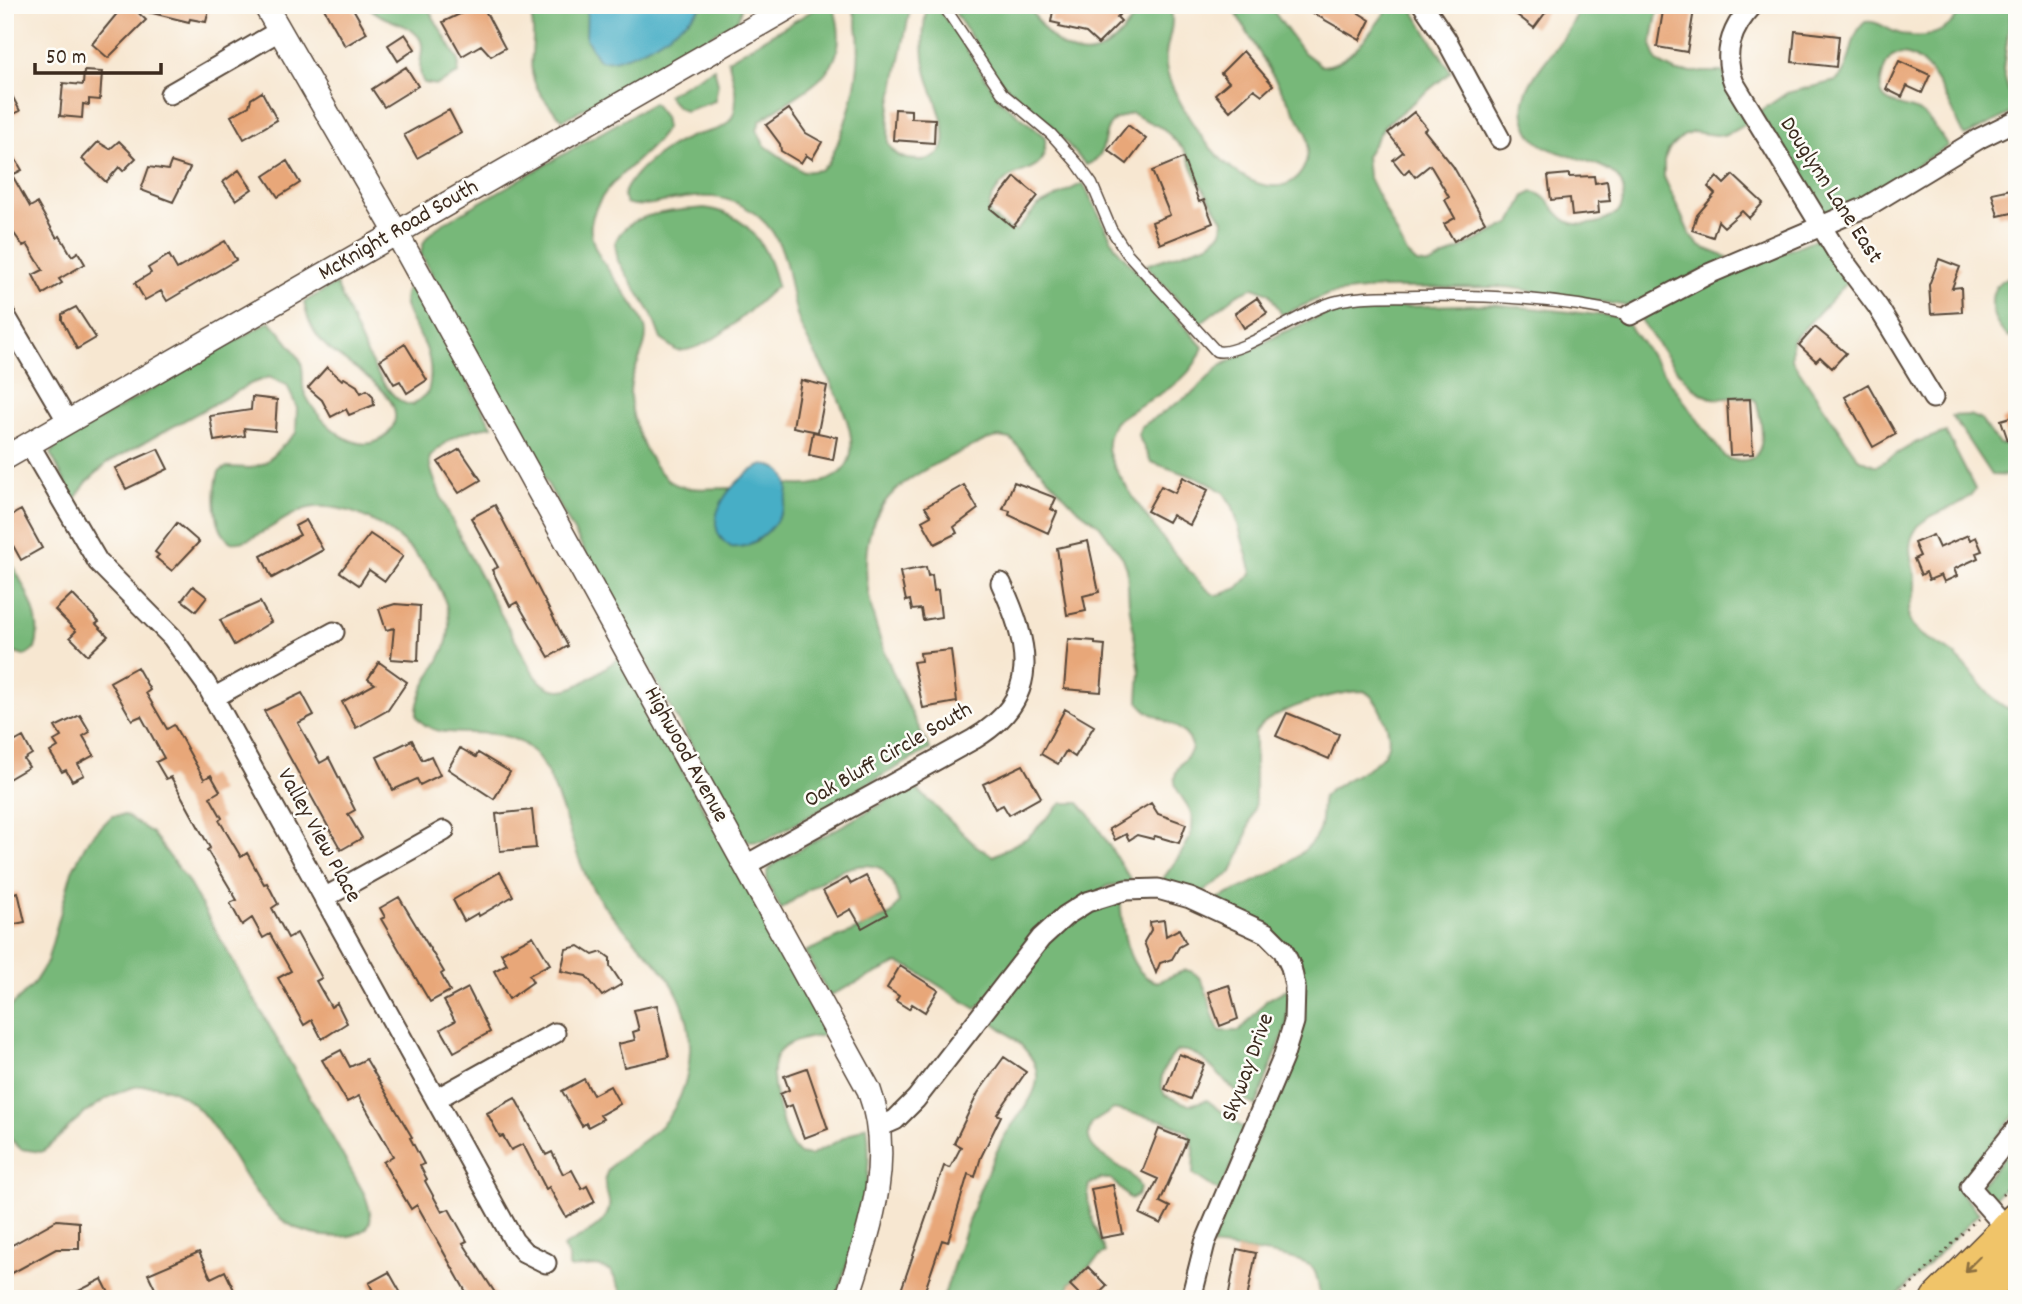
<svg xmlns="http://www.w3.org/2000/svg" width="2022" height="1304" font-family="Dekko,sans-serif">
<rect width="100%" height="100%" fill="#fdfcf7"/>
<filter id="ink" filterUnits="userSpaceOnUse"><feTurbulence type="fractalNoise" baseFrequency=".0143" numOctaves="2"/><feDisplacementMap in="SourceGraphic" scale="14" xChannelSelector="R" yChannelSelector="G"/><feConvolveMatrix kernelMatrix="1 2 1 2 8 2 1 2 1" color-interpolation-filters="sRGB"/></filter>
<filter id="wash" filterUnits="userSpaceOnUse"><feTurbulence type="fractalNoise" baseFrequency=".00686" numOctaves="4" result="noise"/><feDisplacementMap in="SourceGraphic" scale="28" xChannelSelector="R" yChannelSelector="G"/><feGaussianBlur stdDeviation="1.57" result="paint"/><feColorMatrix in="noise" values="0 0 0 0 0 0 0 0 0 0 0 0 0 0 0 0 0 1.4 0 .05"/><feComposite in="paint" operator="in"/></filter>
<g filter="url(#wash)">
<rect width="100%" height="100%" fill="#f7e7d1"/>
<path fill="#77b879" stroke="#59714c" stroke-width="2" d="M367,5H426L459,61L458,74L437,85L424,83C413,65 429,49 418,36C406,21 383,23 367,5Z
M529,5H742L738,20L563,120C509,67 544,61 529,5Z
M822,5H833C857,76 805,86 760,121L757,130L764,145L803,172L820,170L828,164C851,118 869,55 852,5H911L889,113L888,143C893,152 898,157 908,159C974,169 931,97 926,70C921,48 923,27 927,5H934L950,24L1000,100L1045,137C1047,165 1036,166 1014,175C1002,180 985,202 990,215L1009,230L1016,231L1038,206L1083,183L1116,248L1203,347C1188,390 1147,396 1115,422C1109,432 1106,442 1109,453C1114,477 1195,588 1217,596L1238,588L1252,573L1233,507L1224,493L1208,482L1151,462L1138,435L1141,427L1194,392L1220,366L1284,332L1338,309L1492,304L1619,317L1625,320L1724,456C1731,461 1737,461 1746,460C1770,456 1761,418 1756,401C1744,392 1726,401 1713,398C1688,394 1653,337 1639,317L1682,294L1818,238L1850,280L1792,341V360L1858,458L1876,466L1917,442L1946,432L1975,489C1963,511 1927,509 1915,531C1903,551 1917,567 1915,588C1914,599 1906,608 1909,619C1915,635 1933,641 1946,649C1974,666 1984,703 2017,712V1112L1960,1184V1192L1979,1213L1894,1299H1321C1318,1289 1319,1275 1312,1267C1300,1256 1229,1248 1211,1246L1279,1086L1297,965L1215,900C1245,886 1307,862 1319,830C1323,819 1320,808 1323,797C1347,770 1408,767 1383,717C1379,706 1374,696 1364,691C1338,691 1267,710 1255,733V805L1243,847L1232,872L1200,894L1161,882C1175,859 1205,833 1187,805C1182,797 1173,787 1175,776C1178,757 1203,754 1186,735C1173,719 1148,719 1138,700L1140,672L1129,604L1127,569L1123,558L1099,525L1076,508L1011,439L998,437L986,440C955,455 913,471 889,497C831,562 897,686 930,749L764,841L750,842L741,835L421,254C422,239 431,231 444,223L653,103L664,117L666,128C647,161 598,181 591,224C586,256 635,296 645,327C650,345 634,365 631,383C625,411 649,474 677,485C693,491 713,488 730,488L718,515L717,528L756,542C774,525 789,510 786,484C804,487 822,485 837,475C881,446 812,356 800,324C786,287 793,246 759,217C730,192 698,194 663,202C651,204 638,208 626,203L623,196C632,170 667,146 692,136C701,133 710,132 718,129C746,119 734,80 728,60Z
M950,5H1029C1040,28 1066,62 1096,52C1116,46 1132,21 1142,5H1170C1179,37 1154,50 1173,88C1187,117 1208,151 1234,170C1274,201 1315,187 1307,133L1231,5H1269L1302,51L1322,66C1352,65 1374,26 1391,5H1410L1451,72L1385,125L1366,156L1368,176L1407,254L1417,263L1429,265L1511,223L1525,196L1533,192C1556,197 1554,229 1589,224C1601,223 1611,219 1620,210C1643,155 1553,164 1533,137C1497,87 1571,50 1579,5H1659L1651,44L1657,62L1676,72H1723L1748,123L1724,136L1693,132L1683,136L1669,149L1664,161V177L1690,235L1701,247L1729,258L1627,306L1507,287L1381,288L1329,294L1282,315L1269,293L1254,287L1238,294L1199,324L1146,265L1208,244L1222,232L1223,220L1199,182L1185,151L1164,129L1131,113L1114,120L1109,126C1100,143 1108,157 1086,165L1048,122L1000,81Z
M1963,5H2012L2003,70L2014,112L1965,136C1951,112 1929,42 1892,56C1885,63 1883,72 1881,81C1876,111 1910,102 1924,115C1934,123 1941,136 1948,146L1868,195L1825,215L1759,112L1787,93L1836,81C1854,66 1847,38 1865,22C1876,20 1885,28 1895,32C1923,43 1952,33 1963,5Z
M714,68L718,83L715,101L685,111L677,107L667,95Z
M704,208C748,213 768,246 777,286C750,309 714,350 677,351L661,339L651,313L618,261L615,243C627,211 675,211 704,208Z
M2013,276L2017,277V340C1989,334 1980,281 2013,276Z
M412,283L492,426C466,429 447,438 430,457C422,477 515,639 531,669C557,713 588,677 620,658L829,1035C770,1041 766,1057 779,1110C783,1126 787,1143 799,1154L810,1156L867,1125C875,1186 854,1242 836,1299H625L611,1271L597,1266L569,1268V1258L563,1247C577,1238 597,1231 606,1216C618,1197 592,1185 614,1163C631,1147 652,1138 667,1119C683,1098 689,1075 690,1050C692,968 622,945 589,882C569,845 558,772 529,748C494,718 438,748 417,717C415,684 448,662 449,628C452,568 368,497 309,508C285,513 253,546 231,542C213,530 213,491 219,472L227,467L251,468L265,463L296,433L297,408L287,385L269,377L250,384L107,463L87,482L74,500L51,454L57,444L270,321C281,333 292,346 300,360C305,370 301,381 304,391C313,415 349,454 378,441C385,438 390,432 393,426C408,393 343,364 325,345C313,333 307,319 304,302L336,284C349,309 380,406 413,405L428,392C432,377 431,362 426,348C419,329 391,301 412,283Z
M1970,415L1980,419L1999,444H2017V476L1991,475L1952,416Z
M5,551C19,578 46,618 35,649L24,656L5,650Z
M914,786L975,845L993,856L1027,838L1062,803H1079L1090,815L1132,882L1107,886L976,1009L911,968L898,963L829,996L805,952L891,915L899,902L893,883L882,869C850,853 806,892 781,909L767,883V871L778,861Z
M125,815L152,833L187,880L365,1195C369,1208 377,1224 361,1232C350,1238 336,1237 324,1236C234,1226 234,1096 154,1086C126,1082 93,1106 73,1123C62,1133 54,1145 41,1152L21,1149L5,1134V1012L32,986L47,962L72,871L88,840L112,816Z
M1120,898C1122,925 1125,973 1157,982L1186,970C1211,974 1207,1014 1220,1031H1240L1267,1000L1289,988L1286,1027L1256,1106C1228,1094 1204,1045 1177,1051C1166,1063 1156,1080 1165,1095L1189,1105L1207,1100L1246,1130L1220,1192L1193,1174L1194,1149L1188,1132L1165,1121L1114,1109L1092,1123C1074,1157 1135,1163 1140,1189L1137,1196L1130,1199L1111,1179H1100L1089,1185C1084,1207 1097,1232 1105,1252L1070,1283L1068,1290L1072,1299H943C960,1244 977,1188 1004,1137C1014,1120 1038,1097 1037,1076C1037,1051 1003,1030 986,1017L1045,943L1080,913Z
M2017,1143V1176L1991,1201L1982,1191V1183Z"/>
<path fill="#47aec6" stroke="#416c72" stroke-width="2" d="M587,5H703C685,27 628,65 599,60L586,39Z
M764,465C815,469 774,552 731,547C693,524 736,473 764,465Z"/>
<g id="blocks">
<path fill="#e8a779" d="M124,5H130L146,20L108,58L92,44Z
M141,5H210L206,22L190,19L189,22L140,10Z
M322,5H351L367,33L345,46Z
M457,5H482L505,48L491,56L481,45L462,56L443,22L462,13Z
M1054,5H1129L1117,17L1121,21L1098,44L1086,33L1059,27L1060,24L1051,22Z
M1299,5H1346L1370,20L1360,40Z
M1504,5H1551L1534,28Z
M1664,5L1694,10L1687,52L1657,47Z
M1795,31L1839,36L1836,67L1792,62Z
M405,34L415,49L398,61L388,45Z
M1243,51L1273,85L1262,95L1254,89L1230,111L1215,94L1229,82L1221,73Z
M1899,61L1930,75L1922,93L1907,86L1902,97L1886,89Z
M406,67L418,86L384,107L372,89Z
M84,71L102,72L100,100L89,99V105L83,104L82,118L60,116L63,83L83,85Z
M5,82L20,111L5,118Z
M262,92L277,120L244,139L231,116L249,106L251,99Z
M789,109L806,133L822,142L812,159L806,155L801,163L781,151L780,144L766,125Z
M895,109L911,110V118L935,119L934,143L893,140Z
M449,110L461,133L417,158L404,135Z
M1414,112L1427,128L1424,130L1453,166L1485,222L1454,241L1444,224L1455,218L1445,200L1449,197L1430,165L1415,177L1409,169L1404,174L1393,160L1403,152L1388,133Z
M1128,125L1146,139L1127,164L1108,150Z
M5,141L22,170L12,175L30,207L37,203L57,238L60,236L72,256L78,252L85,264L59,279L62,283L43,294L33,275L43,270L27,244L23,246L10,228L5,230Z
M119,141L136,158L123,171L119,167L106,182L82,159L98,142L110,149Z
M1183,158L1199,202L1204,200L1213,223L1160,244L1152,222L1170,215L1152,171Z
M287,161L300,183L278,197L264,176Z
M171,162L190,168L173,202L141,190L149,167L168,170Z
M239,170L252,189L236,200L223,182Z
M1569,174V177L1594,176L1595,183L1607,181L1610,201L1598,202L1599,213L1572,216L1570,198L1551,200L1548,176Z
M1733,175L1763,203L1749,218L1742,211L1724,227L1718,221L1713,237L1692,230L1697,215L1715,194L1708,187L1717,177L1724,184Z
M1015,177L1038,196L1013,227L990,208Z
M2011,189L2012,192L2017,191V212L1998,216L1992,193Z
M225,241L236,260L167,301L161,291L145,300L135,283L151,273L148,268L169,255L177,269Z
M1939,259L1960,267L1952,288L1961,287L1962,312L1931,314L1929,285Z
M1257,298L1267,313L1244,328L1235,313Z
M76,307L96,338L77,349L62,320V314Z
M1815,327L1846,353L1832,368L1820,357L1816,361L1799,345Z
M405,344L427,380L407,393L400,381L394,384L380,360Z
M327,367L342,380L344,378L357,386L361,393L367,390L373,396L374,405L349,415L346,409L331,417L322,400L308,388Z
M801,380L827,386L818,432L793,427Z
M1868,384L1896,434L1873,447L1845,397Z
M252,397L277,400L275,431L244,428L245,436L214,441L210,416L251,410Z
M1750,399L1753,454L1730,455L1727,400Z
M2017,415V458H2014L2001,420Z
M813,432L837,437L833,460L809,455Z
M158,449L168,469L126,489L115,468Z
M460,449L481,480L459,493L438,462Z
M1183,477L1208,490L1190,525L1172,515L1168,522L1147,511L1161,486L1175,493Z
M1014,482L1056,498L1051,509L1057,512L1048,533L1009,515L1010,511L1003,509Z
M964,485L978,509L954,527L957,533L935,544L922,521L931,516L925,507Z
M495,505L568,646L549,657L517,602L510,606L492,570L498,567L471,518Z
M21,510L42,548L21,560L5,531V519Z
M306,520L323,550L272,578L261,556L300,535L295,526Z
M177,523L199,542L172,571L156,558L159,555L155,552Z
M370,534L403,556L385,581L369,570L359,585L340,572Z
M1933,535L1939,548L1968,535L1970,540L1976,537L1982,551L1976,553L1978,558L1954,569L1957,576L1944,582L1941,575L1929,580L1926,572L1921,575L1914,559L1920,556L1914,543Z
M1088,541L1099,592L1083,596L1086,611L1067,615L1057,548Z
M926,567L928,576L932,575L934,591L938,590L941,617L923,620L921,609L912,610L910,600L906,601L900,572Z
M193,586L207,597L196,611L182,600Z
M72,594L99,622L96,624L108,636L88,655L70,637L76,631L55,610Z
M260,602L271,622L234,645L220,620Z
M395,604L420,606L418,661L391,659L394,628L386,630L379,609Z
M1068,639L1095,641V644L1105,645L1101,692L1064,689Z
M951,650L957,702L923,708L913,662L921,661L920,653Z
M379,662L407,682L388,710L356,728L342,702L375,684L368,679Z
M137,667L150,690L146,693L167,729L174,725L204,779L211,775L220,791L210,797L222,818L219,820L241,857L247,853L264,884L267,883L278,904L272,908L288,938L297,933L322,978L316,981L331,1007L337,1003L347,1023L322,1039L312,1020L304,1025L278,978L291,971L270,934L263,938L252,918L242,925L230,903L237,900L207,850L210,848L171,777L166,779L156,762L164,758L141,716L132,720L110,682Z
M302,693L314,715L298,723L320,763L329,758L355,810L348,814L362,838L341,850L264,711Z
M1065,709L1094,726L1075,757L1066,751L1058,764L1041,754Z
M1287,713L1339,734L1329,759L1276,736Z
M80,715L90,732L83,736L94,755L78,764L84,775L72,781L66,770L62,772L50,752L58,747L54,741L61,737L55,727Z
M23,737L32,754L24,759L29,767L5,781V747Z
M412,740L422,760L431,756L440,775L420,785L417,779L393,790L377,757Z
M460,748L476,757L478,753L510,772L494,799L448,769Z
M1023,765L1041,797L1009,815L1003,805L995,809L983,784Z
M1151,803L1158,814L1186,824L1179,843L1155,836L1153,839L1137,835L1129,840L1126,834L1115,840L1109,829Z
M532,810L536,848L500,851L496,814Z
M500,872L513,896L479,916L478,913L464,921L453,900Z
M866,876L887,914L862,928L851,909L837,917L823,891L847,878L851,884Z
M18,892L25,922L5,926V895Z
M399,897L444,972L441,974L450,991L430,1002L381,919L385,917L380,908Z
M1164,920L1166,936L1179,929L1186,943L1179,947L1172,959L1160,963L1156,973L1144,942L1151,930L1150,922Z
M533,936L550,964L529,975L533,982L509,999L494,971L507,964L501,953Z
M579,946L593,955L602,952L610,958V966L622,984L602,996L586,976L561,971L566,949Z
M900,966L938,990L925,1012L912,1004L909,1009L896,1001L899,996L887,988Z
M1229,985L1238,1019L1220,1026L1208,992Z
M468,988L490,1032L454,1052L441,1029L455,1021L444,1001Z
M657,1005L669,1057L624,1067L618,1044L635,1040L633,1032L639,1030L634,1010Z
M341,1050L350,1067L366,1059L412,1137L410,1138L424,1164L420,1166L427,1179L425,1181L442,1212L449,1209L467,1241L463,1243L499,1299H470L417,1205L411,1209L383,1162L393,1156L359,1096L347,1102L322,1060Z
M1179,1054L1204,1064L1190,1099L1165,1089Z
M1004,1057L1026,1072L997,1114L1001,1116L981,1157L975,1177L968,1174L948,1242L942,1240L922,1299H898L944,1166L950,1168L961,1147L954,1143L978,1093Z
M807,1068L828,1129L804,1138L792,1105L785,1108L780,1094L789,1090L784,1076Z
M584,1079L593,1095L610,1086L620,1104L600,1115L603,1119L588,1127L586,1123L582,1126L562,1091Z
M515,1098L546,1155L552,1152L563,1174L572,1170L582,1189L587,1186L595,1202L566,1217L549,1187L546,1189L523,1144L511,1150L503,1136L500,1137L487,1113Z
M1159,1129L1187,1140L1160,1202L1170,1207L1161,1224L1140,1214L1158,1179L1142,1172Z
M1113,1185L1123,1234L1101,1238L1091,1189Z
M57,1220L79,1222V1249H56L5,1277V1249Z
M1237,1249L1256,1253L1247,1299H1228Z
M199,1252L211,1278L225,1271L236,1294L228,1299H160L148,1274Z
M1088,1267L1107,1286L1093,1299H1084L1070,1285Z
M389,1272L402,1295L394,1299H377L369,1283Z
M102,1279L112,1299H63Z"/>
</g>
</g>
<g filter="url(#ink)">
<use href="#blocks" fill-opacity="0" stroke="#574639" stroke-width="2"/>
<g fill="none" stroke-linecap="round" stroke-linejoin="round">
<defs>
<path id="service" d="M943,5L1002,93L1051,134L1077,163L1092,184L1111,229L1127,253L1216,351C1239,358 1307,307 1338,301C1364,295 1391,297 1418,296C1490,295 1559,298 1630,315"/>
<path id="minor" d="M1423,5L1446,39L1500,139
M1753,5C1731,28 1722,53 1734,83L1837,252L1878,307L1933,398
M170,94L279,31
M5,315L68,422
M1630,315L1706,275L1866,207L1980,138L2017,120
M29,444L98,562L172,637L206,684L514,1241L524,1252L546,1263
M213,698L334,632
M746,865L974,739C1043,698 1029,644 1001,583
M324,898L444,831
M436,1099L555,1033
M879,1127L895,1120L916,1099L1041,938L1065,916L1087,902L1126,890L1158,889L1190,898L1266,933L1283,950L1291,967L1295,986L1294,1022L1283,1058L1205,1243L1191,1299
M2007,1229L1970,1187L2017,1128"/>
<path id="tertiary" d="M265,5L396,232L869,1090C895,1160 869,1231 847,1299
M5,458L793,5"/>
<path id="trunk" d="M1937,1299L2007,1229
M1976,1299L2017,1259"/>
<path id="motorway" d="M2007,1229L2017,1219"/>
</defs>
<use href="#service" stroke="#574639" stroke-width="13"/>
<use href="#minor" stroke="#574639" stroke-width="23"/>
<use href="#tertiary" stroke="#574639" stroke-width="26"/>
<use href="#trunk" stroke="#574639" stroke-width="35"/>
<use href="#motorway" stroke="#574639" stroke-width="37"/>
<path stroke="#574639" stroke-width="2.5" stroke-dasharray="2 5" stroke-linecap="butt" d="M2002,1195L2017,1180
M1897,1299L1977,1219"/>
<use href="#service" stroke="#fff" stroke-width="10"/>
<use href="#minor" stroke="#fff" stroke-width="19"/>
<use href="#tertiary" stroke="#fff" stroke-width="23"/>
<use href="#trunk" stroke="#f0c469" stroke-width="32"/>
<use href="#motorway" stroke="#f0c469" stroke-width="33"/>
</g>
<defs><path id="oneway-shaft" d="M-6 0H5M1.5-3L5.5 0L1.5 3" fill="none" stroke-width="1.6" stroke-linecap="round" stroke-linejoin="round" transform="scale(1.75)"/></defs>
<use stroke="#8c6f40" href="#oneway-shaft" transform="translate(1972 1264) rotate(135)"/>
</g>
<g text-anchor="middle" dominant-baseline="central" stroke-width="5" stroke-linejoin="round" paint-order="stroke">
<g font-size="23" fill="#3b2a1e" stroke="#fdfcf7">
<text transform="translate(1830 191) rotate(57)">Douglynn Lane East</text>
<text transform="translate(399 231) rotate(-30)">McKnight Road South</text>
<text transform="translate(685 755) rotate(61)">Highwood Avenue</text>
<text transform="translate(889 756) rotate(-30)">Oak Bluff Circle South</text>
<text transform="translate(318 836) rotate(61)">Valley View Place</text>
<text transform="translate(1249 1068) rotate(-70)">Skyway Drive</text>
</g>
</g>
<rect width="2022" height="1304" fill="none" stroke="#fdfcf7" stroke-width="28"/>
<path d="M35 63v10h126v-10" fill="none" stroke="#3b2a1e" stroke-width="3.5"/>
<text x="46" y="63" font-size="21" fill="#3b2a1e" stroke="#fdfcf7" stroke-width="5" paint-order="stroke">50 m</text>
</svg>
